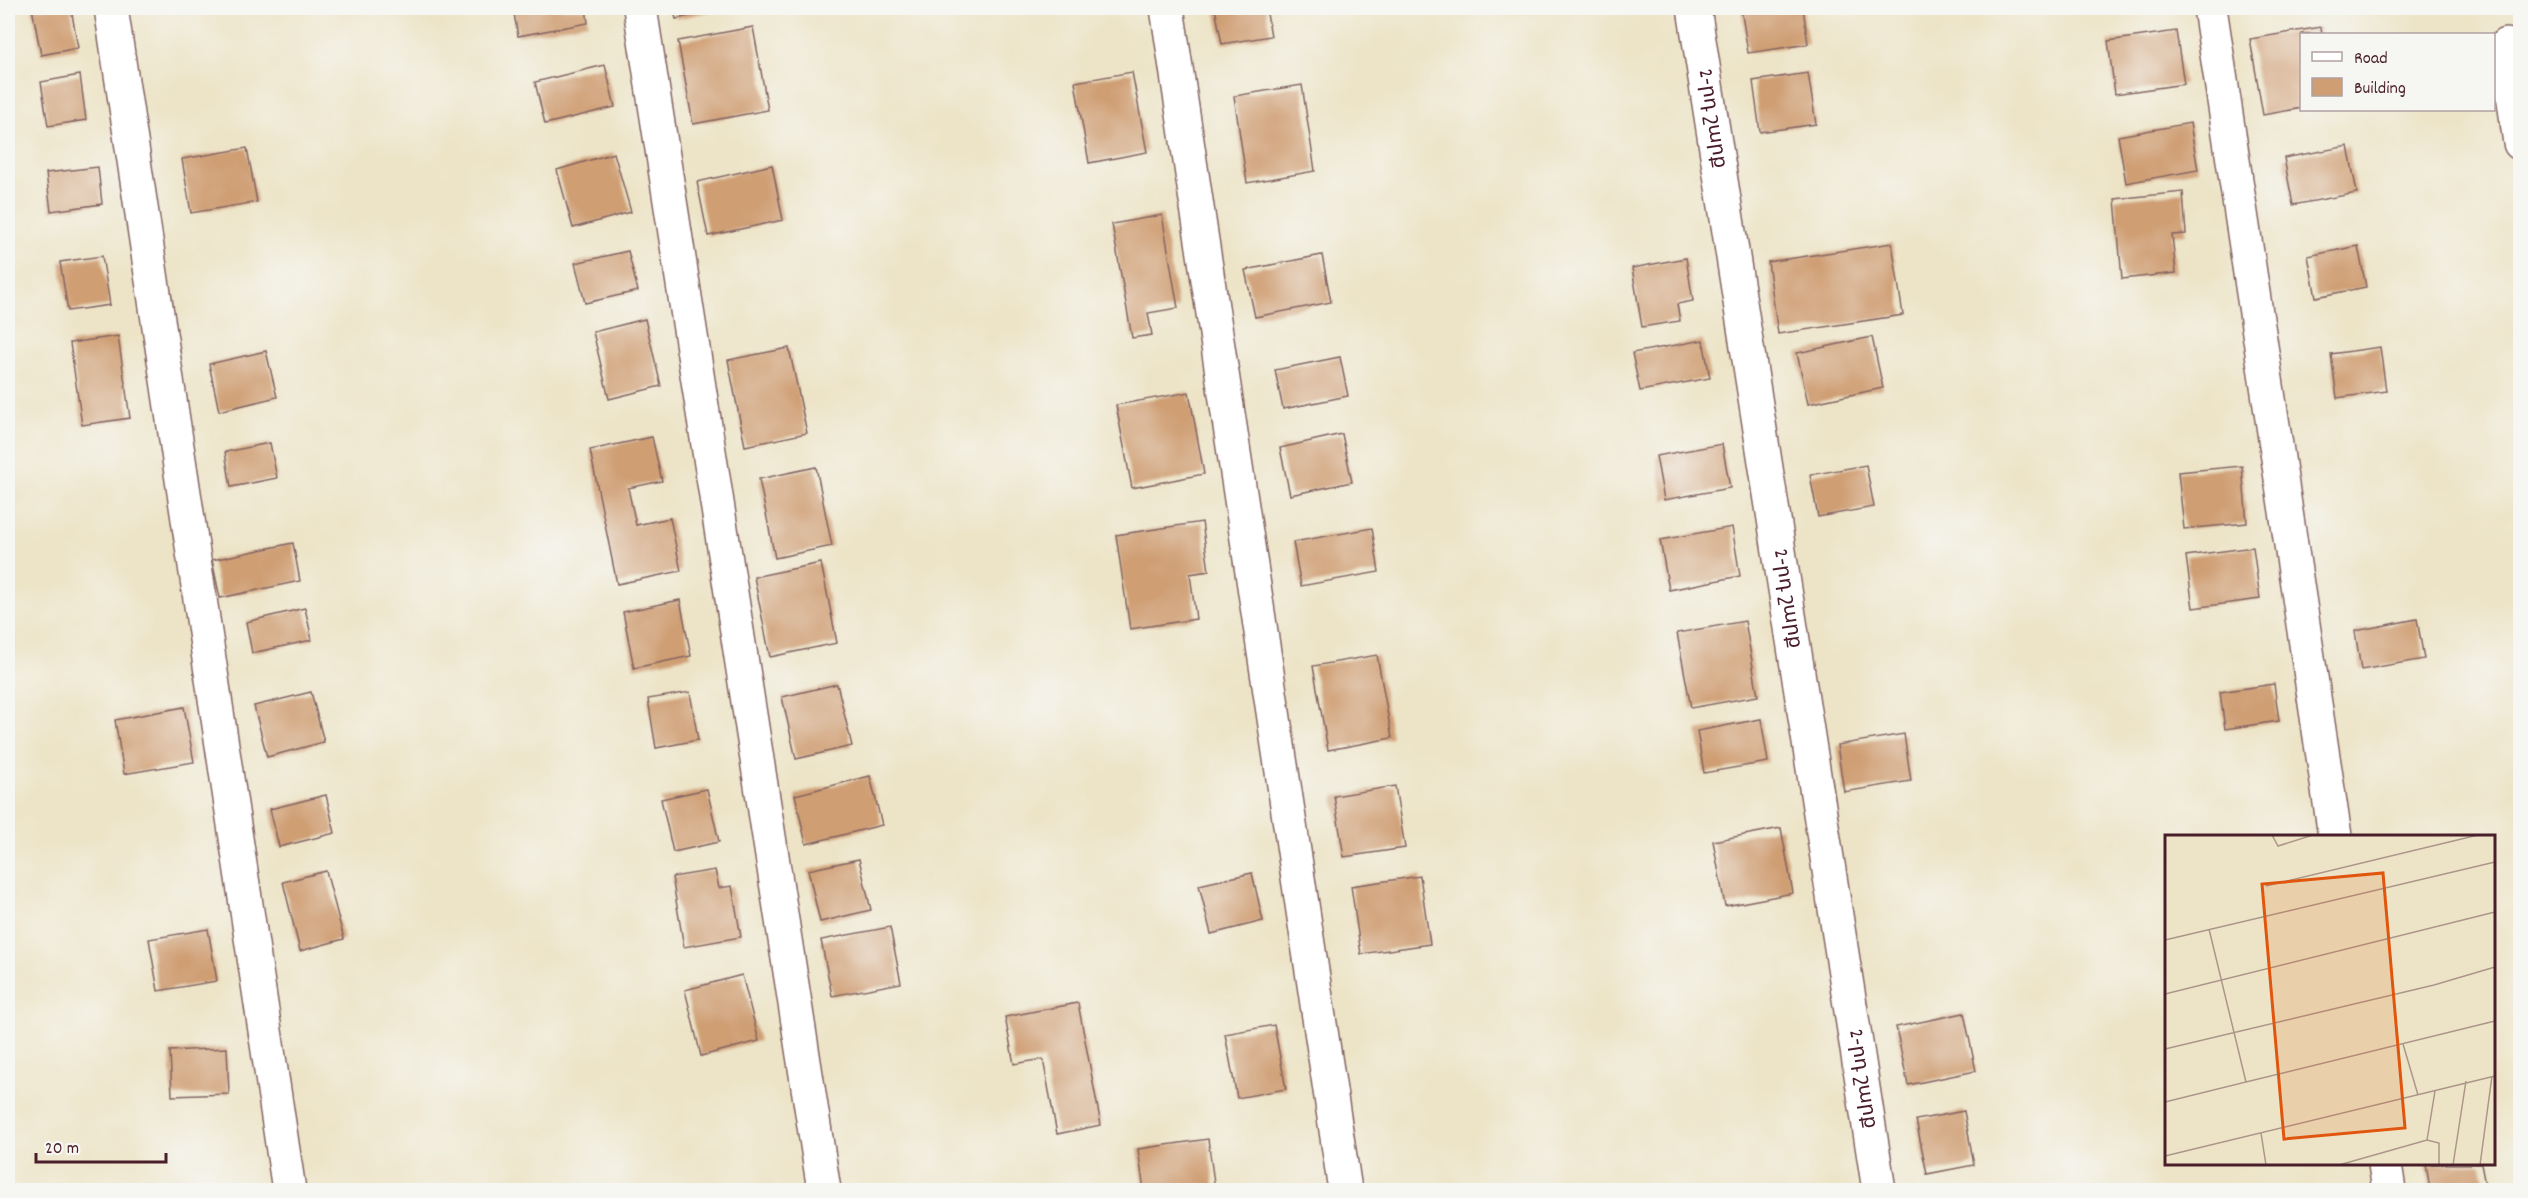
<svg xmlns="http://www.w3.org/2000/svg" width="2528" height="1198" font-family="Dekko,'Noto Sans Armenian',sans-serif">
<rect width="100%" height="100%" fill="#f6f6f2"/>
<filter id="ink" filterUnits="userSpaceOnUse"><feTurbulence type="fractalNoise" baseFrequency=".0167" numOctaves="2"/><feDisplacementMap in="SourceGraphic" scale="12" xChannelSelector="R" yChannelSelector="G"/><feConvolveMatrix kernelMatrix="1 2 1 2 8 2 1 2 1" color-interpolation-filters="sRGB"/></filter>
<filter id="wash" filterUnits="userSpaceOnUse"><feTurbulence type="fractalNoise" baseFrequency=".008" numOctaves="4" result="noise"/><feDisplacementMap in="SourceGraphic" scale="24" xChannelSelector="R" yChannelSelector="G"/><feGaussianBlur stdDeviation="1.35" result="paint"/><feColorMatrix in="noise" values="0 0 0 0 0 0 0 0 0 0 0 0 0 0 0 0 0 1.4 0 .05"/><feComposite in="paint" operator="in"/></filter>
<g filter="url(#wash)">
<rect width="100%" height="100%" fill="#ede4c7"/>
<g id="blocks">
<path fill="#cf9e73" d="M32,8H71L78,48L41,55Z
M513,8H586L588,23L518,36Z
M673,8H725L676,19Z
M1215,8H1266L1271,36L1222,44Z
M1741,8H1803L1808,44L1748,53Z
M753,27L768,110L693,124L678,41Z
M2321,27L2322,34H2302V108L2263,115L2250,39Z
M2176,31L2184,84L2115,94L2108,41Z
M605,65L615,107L545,124L535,82Z
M1132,72L1147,152L1089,163L1075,82Z
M1808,73L1816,124L1760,132L1753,81Z
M80,75L86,120L48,126L41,82Z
M1302,85L1315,171L1247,183L1234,96Z
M2190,123L2198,170L2126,183L2118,136Z
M2348,146L2357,193L2293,205L2284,158Z
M247,148L257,202L191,213L182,159Z
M614,153L631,212L573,228L557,170Z
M772,165L783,220L708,236L697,182Z
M98,167L102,204L51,211L46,173Z
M2183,192L2186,234L2172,235L2176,273L2122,279L2115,199Z
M1162,215L1178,308L1148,313L1152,335L1132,338L1112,224Z
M1892,243L1903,315L1778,334L1768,262Z
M2358,246L2366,287L2316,297L2308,256Z
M628,251L638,291L585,303L575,263Z
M1322,255L1331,302L1255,317L1245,270Z
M102,256L110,305L68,311L60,262Z
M1686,258L1693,301L1677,304L1680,321L1642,327L1632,268Z
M645,319L661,386L609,399L593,332Z
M118,336L130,418L82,425L70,343Z
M1872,337L1883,388L1808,404L1797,353Z
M1703,340L1710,378L1640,391L1632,353Z
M2380,347L2386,391L2337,398L2331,354Z
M789,348L807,433L745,446L728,360Z
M266,351L277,397L219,411L209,364Z
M1340,357L1348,396L1283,409L1275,370Z
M1189,392L1204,474L1132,488L1116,405Z
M1342,434L1352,482L1290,495L1280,448Z
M652,437L662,481L628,488L636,525L670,518L681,571L617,584L590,450Z
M270,443L277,478L231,487L225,452Z
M1722,444L1730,488L1664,500L1656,456Z
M1866,465L1874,507L1818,517L1810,475Z
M2242,466L2247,523L2184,529L2178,472Z
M816,467L832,546L775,558L759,479Z
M1202,522L1209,571L1190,574L1196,619L1130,629L1116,535Z
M1732,527L1740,576L1669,590L1660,540Z
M1372,528L1379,572L1301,586L1293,542Z
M293,543L300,581L220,598L212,560Z
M2253,547L2260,599L2193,608L2186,556Z
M821,563L837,643L770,657L754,577Z
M680,600L691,656L634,668L623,612Z
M305,608L312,640L252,653L246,622Z
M2417,619L2424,659L2361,670L2355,631Z
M1745,621L1758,696L1691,708L1677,633Z
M1377,655L1392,738L1328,750L1313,666Z
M837,684L852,746L796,759L782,697Z
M2274,684L2279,721L2225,729L2220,692Z
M311,692L324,742L267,757L254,706Z
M690,692L698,740L656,748L648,699Z
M184,707L194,762L124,774L115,720Z
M1761,719L1768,762L1704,773L1697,731Z
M1904,734L1911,781L1844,792L1837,745Z
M870,776L882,825L806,844L795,795Z
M1395,786L1405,848L1344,857L1334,796Z
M707,789L719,842L673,852L661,799Z
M326,795L335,833L279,847L270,809Z
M1781,828L1793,893L1725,906L1713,841Z
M859,859L871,910L820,922L808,870Z
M715,870L719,888L732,886L741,937L684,947L672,877Z
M326,871L344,939L300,951L283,882Z
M1252,873L1263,921L1211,934L1199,885Z
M1420,876L1430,944L1361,954L1351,886Z
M890,927L901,983L832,996L821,940Z
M208,929L217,981L158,991L149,939Z
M742,975L759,1041L701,1056L685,990Z
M1078,1003L1101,1125L1057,1134L1043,1059L1014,1064L1005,1017Z
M1964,1013L1976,1071L1908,1085L1896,1027Z
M1274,1025L1286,1089L1237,1098L1225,1034Z
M227,1048L229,1094L172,1096L170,1051Z
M1964,1111L1974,1165L1927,1174L1916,1120Z
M1208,1139L1215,1190H1144L1138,1149Z
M2426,1164H2481L2486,1190H2430Z"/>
</g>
</g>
<g filter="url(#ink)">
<use href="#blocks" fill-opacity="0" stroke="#836462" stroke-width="1.5"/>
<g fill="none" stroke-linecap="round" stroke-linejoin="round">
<defs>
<g id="minor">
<path d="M111,8L289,1190"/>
<path d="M640,8L824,1190"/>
<path d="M1167,8L1345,1190"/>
<path id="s1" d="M1694,8L1879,1190"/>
<path d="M2210,8L2335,836"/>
<path d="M2506,45L2520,143"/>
<path d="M2385,1164L2389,1190"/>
</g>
</defs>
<use href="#minor" stroke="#836462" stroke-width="36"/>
<use href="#minor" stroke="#fff" stroke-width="33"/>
</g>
</g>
<g text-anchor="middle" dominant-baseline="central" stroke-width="5" stroke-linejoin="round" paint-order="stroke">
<g font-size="21" fill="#4a1f2b" stroke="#f6f6f2">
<text stroke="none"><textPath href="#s1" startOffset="112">2-րդ շարք</textPath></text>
<text stroke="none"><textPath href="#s1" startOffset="598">2-րդ շարք</textPath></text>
<text stroke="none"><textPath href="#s1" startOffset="1084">2-րդ շարք</textPath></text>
</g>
</g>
<g transform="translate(2165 835)">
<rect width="330" height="330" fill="#ede4c7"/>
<path fill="none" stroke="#ac9589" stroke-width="1.5" d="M107,0L113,11L148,0M101,51L313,0M0,105L330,27M0,159L330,77M238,209L253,260M0,214L269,150L330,132M81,247L330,186M0,267L81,247L44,94M96,298L101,330M262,305L270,256M0,321L330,241M174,330L262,305L274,308V330M288,330L301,246M315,330L327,241"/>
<path fill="#e0560e" fill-opacity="0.15" stroke="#e0560e" stroke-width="3" d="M218,38L240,293L119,304L97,49Z"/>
<rect width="330" height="330" fill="none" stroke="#4a1f2b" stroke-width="3"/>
</g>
<rect width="2528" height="1198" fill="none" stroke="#f6f6f2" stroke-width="30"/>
<rect x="2300" y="33" width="195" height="78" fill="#f6f6f2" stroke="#b1a0a2" stroke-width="1.5"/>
<rect x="2312" y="52" width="30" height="9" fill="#ffffff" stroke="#b1a0a2" stroke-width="1.5"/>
<text x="2354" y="63" font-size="18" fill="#4a1f2b">Road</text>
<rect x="2312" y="78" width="30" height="18" fill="#cf9e73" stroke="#b1a0a2" stroke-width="1.5"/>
<text x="2354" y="93" font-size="18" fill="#4a1f2b">Building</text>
<path d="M36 1153v9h130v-9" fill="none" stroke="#4a1f2b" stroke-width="3"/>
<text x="45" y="1153" font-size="18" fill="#4a1f2b" stroke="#f6f6f2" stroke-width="4.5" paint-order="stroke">20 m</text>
</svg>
